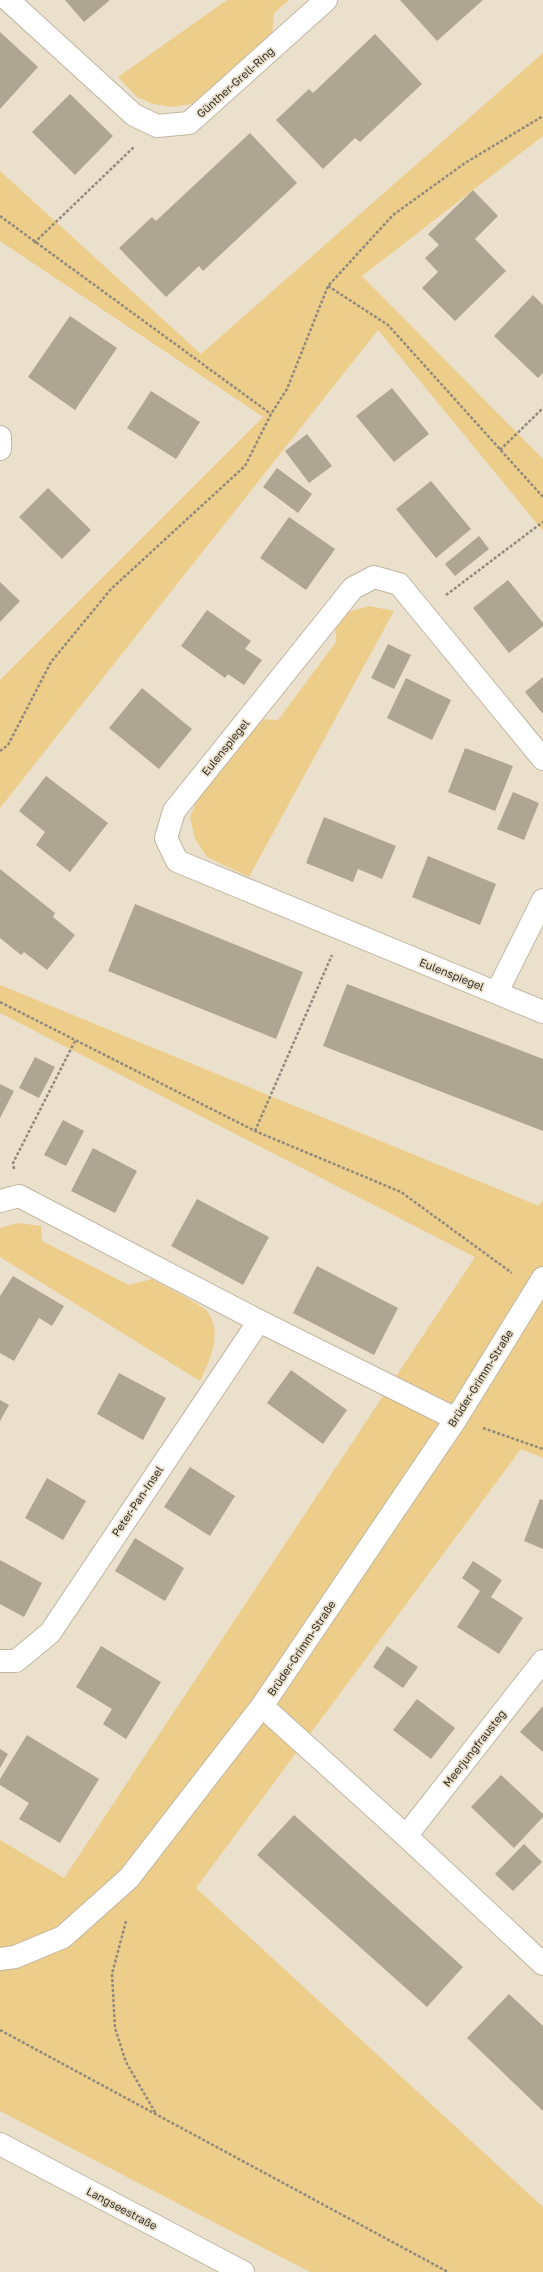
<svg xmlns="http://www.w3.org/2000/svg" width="543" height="2272" font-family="'Golos Text',sans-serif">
<rect width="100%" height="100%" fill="#eae0cc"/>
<path fill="#edcd8a" d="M227,0H289L274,13L272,36L192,104L171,107L153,104L137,97L118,77Z
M543,53V136L362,276L543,459V531L378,330L0,808V680L263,417L0,241V171L201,354Z
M369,606L394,611L249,877L207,857L195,839L190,817L199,795L259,719L278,720L336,642L335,624L348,612Z
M0,985L539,1206L543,1200V1458L521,1449L196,1888L543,2207V2272H310L0,2111V1840L64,1878L475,1257L0,1013Z
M18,1223L41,1226L42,1241L129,1285L152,1279C162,1285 200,1304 206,1310C224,1331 210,1360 200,1381L0,1257V1228Z"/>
<path fill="#aea592" d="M65,0H110L84,22Z
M400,0H483L437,41Z
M0,32L38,67L0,109Z
M375,34L422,84L360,142L355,138L323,169L276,120L309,89L313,93Z
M70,94L113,136L75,175L32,132Z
M250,133L297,183L203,271L199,266L166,297L119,248L152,217L156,221Z
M473,190L498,216L475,239L506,271L455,321L422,288L438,272L425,258L439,245L428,234Z
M533,295L543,305V373L538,378L494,336Z
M70,316L117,348L75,410L28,377Z
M392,388L429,434L394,462L356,416Z
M151,391L200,422L176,459L127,428Z
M307,434L332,466L309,483L285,451Z
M277,468L312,494L298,513L263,487Z
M431,481L471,529L436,558L396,509Z
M48,488L91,530L62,559L19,517Z
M289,517L335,549L306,590L260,558Z
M479,536L489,549L455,576L445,564Z
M508,580L543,623V626L509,653L473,608Z
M0,582L20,601L0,622Z
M207,610L251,641L245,649L262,660L244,685L228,674L225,678L181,646Z
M388,644L411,655L394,689L371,678Z
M543,677V714L525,692Z
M406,678L451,700L432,740L387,718Z
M142,688L192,729L159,769L109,728Z
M465,748L513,766L495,811L448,792Z
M46,776L108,823L70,872L36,845L45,832L19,811Z
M513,792L539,803L524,840L497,829Z
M324,817L396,846L382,879L358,869L353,882L306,863Z
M428,856L496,884L480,925L412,897Z
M0,869L55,913L53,917L75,935L47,970L24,952L21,955L0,938Z
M135,904L303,972L276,1039L108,971Z
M347,984L543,1059V1131L323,1046Z
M35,1057L55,1067L39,1098L19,1088Z
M0,1084L14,1091L0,1118Z
M63,1120L84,1131L66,1166L44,1155Z
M93,1148L137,1171L115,1213L71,1191Z
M197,1199L269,1237L243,1285L171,1246Z
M317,1266L398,1308L374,1355L293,1313Z
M13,1276L64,1306L52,1326L39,1318L14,1361L0,1353V1296Z
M291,1370L347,1410L323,1444L267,1403Z
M119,1373L166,1398L143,1440L97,1414Z
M0,1400L9,1405L0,1421Z
M190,1467L235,1496L210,1536L164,1507Z
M47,1478L86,1501L63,1540L25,1518Z
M540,1499L543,1500V1549L524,1541Z
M135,1538L184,1568L165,1601L115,1571Z
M0,1560L42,1583L24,1617L0,1604Z
M473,1561L502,1580L491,1597L523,1618L499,1654L457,1627L480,1591L462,1578Z
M101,1646L161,1682L126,1739L103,1724L112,1709L76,1687Z
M387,1646L418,1667L403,1688L373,1667Z
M417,1699L455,1728L431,1759L393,1730Z
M543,1706V1752L520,1732Z
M27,1735L99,1779L60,1843L19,1819L29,1803L0,1785V1779Z
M0,1749L8,1754L0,1768Z
M501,1775L543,1814V1817L514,1848L471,1807Z
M294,1815L463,1967L427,2007L257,1855Z
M524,1844L542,1862L513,1891L495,1874Z
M509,1994L543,2026V2111L467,2038Z"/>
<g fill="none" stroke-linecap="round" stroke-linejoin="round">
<defs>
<path id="minor" d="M8,0L134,115L157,126L189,123L326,0
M0,437V449
M543,759L399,584L374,577L353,588L174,811L166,838L177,861L543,1012
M497,992L543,900
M0,1201L19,1196L259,1321L456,1419
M0,1661H16L50,1633L259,1321
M262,1706L406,1836L543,1964
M406,1836L543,1661
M0,1959L15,1957L63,1937L129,1878L262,1706L456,1419L543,1278"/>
<path id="tertiary" d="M0,2144L243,2272"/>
</defs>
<use href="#minor" stroke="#c0b6a3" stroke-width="24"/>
<use href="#tertiary" stroke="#c0b6a3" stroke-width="24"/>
<path stroke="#918a7c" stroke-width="2.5" stroke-dasharray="3 2" stroke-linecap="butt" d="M0,216L271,414
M34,243L135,146
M328,286L388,325L543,497
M500,450L543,408
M446,595L543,522
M0,751L8,745L51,662L111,589L245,466L271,414L287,389L328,286L393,215L465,163L543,116
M0,1002L255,1131L401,1192L512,1273
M255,1131L332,955
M14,1169L13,1163L75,1041
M483,1428L543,1449
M126,1921L112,1974L115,2028L126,2062L156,2114
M0,2030L448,2272"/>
<use href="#minor" stroke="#fff" stroke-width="22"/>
<use href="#tertiary" stroke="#fff" stroke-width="22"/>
</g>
<g text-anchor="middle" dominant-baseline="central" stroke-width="3.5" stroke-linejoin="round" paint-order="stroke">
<g font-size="11" fill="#343029" stroke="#eae0cc">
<text transform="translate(235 82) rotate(-42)">Günther-Grell-Ring</text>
<text transform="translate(225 747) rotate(-51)">Eulenspiegel</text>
<text transform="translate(452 974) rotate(22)">Eulenspiegel</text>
<text transform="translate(480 1378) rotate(-58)">Brüder-Grimm-Straße</text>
<text transform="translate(137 1501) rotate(-56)">Peter-Pan-Insel</text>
<text transform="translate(301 1648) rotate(-56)">Brüder-Grimm-Straße</text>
<text transform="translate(474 1748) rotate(-52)">Meerjungfrausteg</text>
<text transform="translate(122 2208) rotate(28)">Langseestraße</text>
</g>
</g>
</svg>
